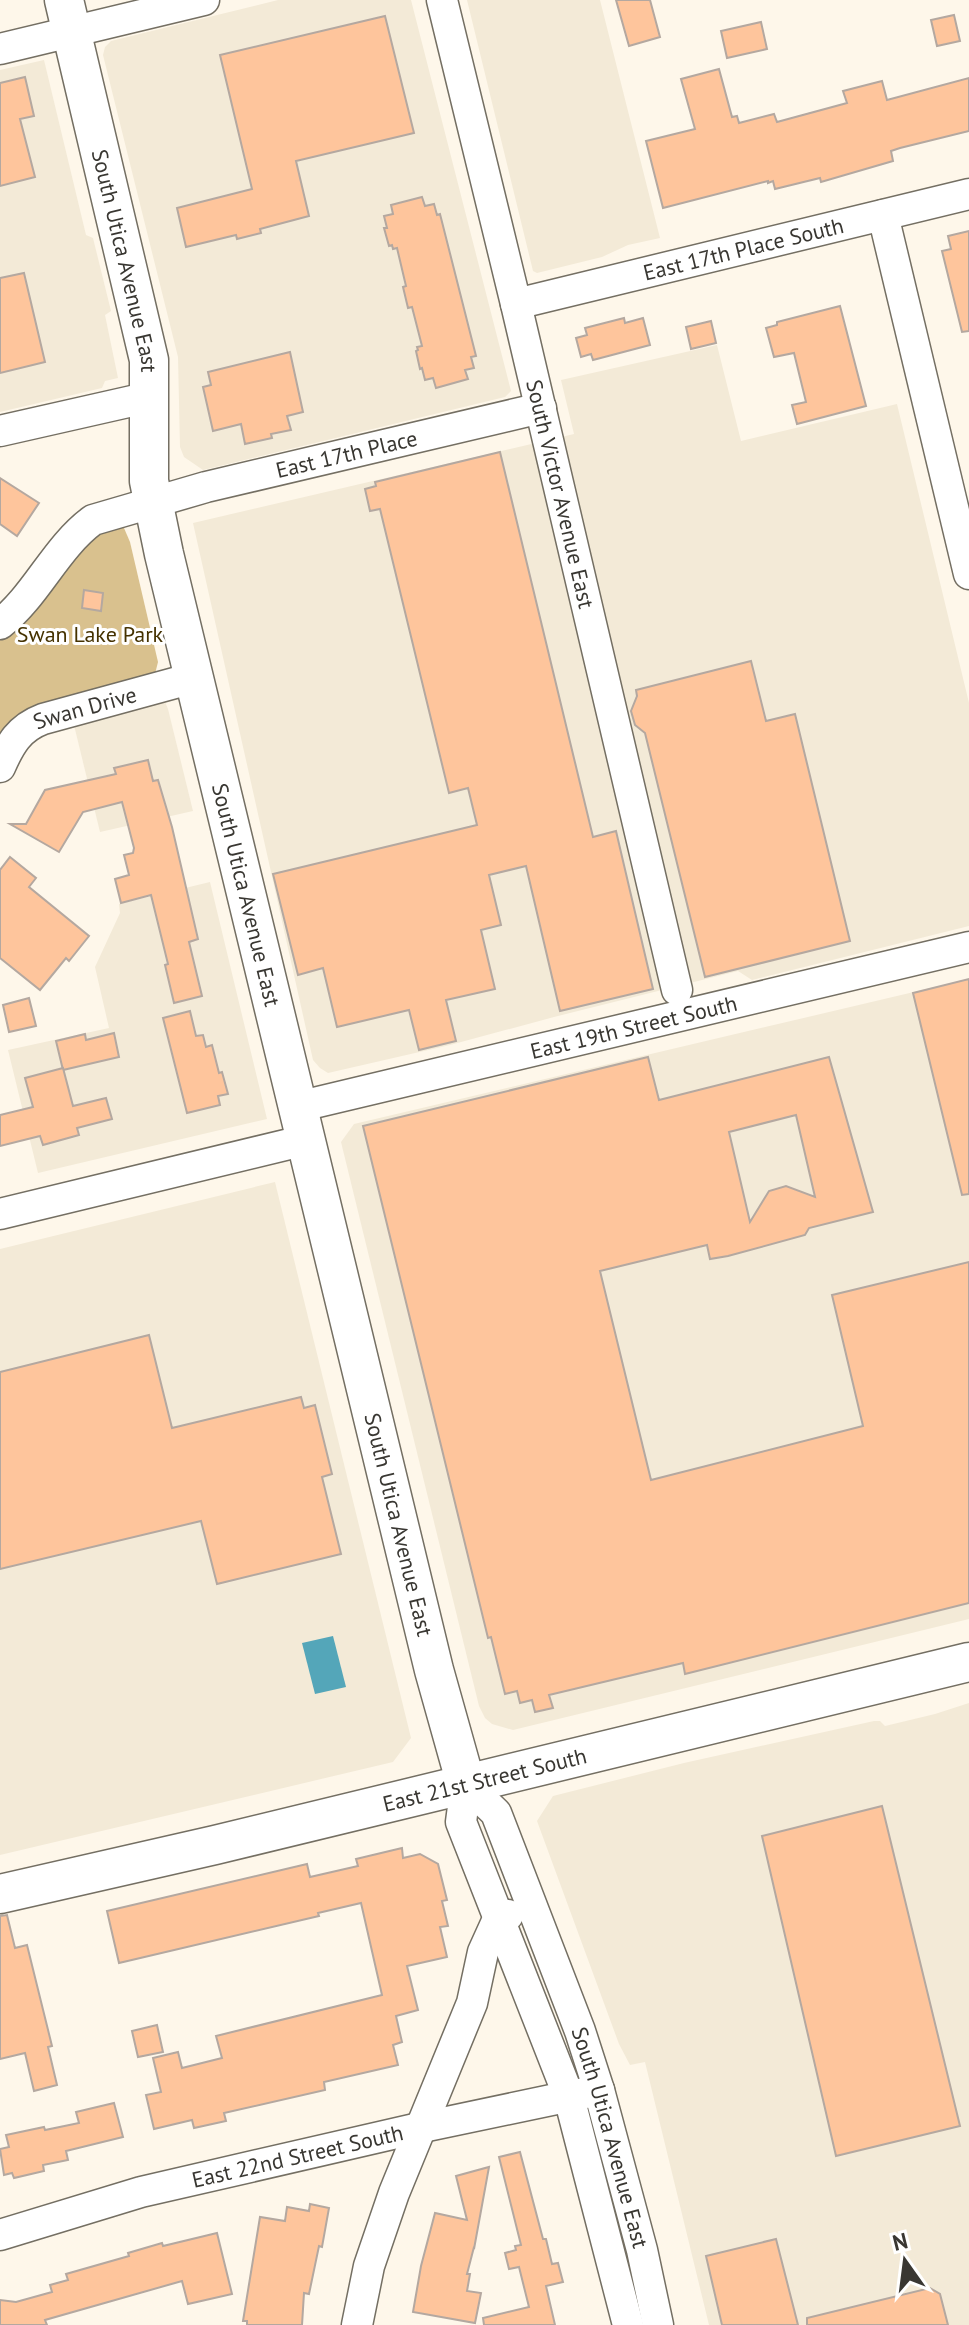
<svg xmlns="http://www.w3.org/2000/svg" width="969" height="2325" viewBox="0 0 969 2325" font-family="'PT Sans',sans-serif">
  <rect width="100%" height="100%" fill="#fef7ea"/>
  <!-- built -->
  <g fill="#f3ead7">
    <polygon points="278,0 411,0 511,391 505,397 203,470 184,457 180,447 178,357 103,55 105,47 111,41"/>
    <polygon points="467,0 600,0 660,238 628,245 602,257 537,273 533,271"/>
    <polygon points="44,60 86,235 93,238 111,311 105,315 118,378 105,381 102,388 0,412 0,70"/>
    <polygon points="717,345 741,441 897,404 969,703 969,926 752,980 738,971 554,1017 450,1045 328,1073 320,1068 313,1060 193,523 574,434 561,380"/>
    <polygon points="163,697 168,709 193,811 100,832 73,721"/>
    <polygon points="210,882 267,1119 38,1173 8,1050 109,1028 95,967 120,913 119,904"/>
    <polygon points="969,979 969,1619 513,1730 492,1724 485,1718 479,1706 341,1142 354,1124"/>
    <polygon points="275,1182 411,1738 393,1762 0,1855 0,1249"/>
    <polygon points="969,1703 969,2325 709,2325 645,2062 630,2065 619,2044 537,1821 553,1796 684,1763 874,1721 880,1721 885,1726 935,1714"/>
  </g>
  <!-- green -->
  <polygon fill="#d9c18e" points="111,527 124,528 130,542 158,662 154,678 0,742 0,636 82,541"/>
  <!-- water -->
  <polygon fill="#54a6b9" points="333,1636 346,1687 315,1694 302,1643"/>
  <!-- building -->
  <g fill="#fec59c" stroke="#b4a8a0" stroke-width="2" fill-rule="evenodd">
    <polygon points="616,0 650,0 660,37 629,46"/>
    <polygon points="954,15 960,41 937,46 931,20"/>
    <polygon points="385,16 414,133 296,161 309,216 260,229 261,233 237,239 236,235 186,247 177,208 252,189 220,55"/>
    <polygon points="761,22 767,49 727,58 721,31"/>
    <polygon points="719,69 732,117 737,116 739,123 774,114 777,122 847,103 843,91 882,81 887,100 969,78 969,131 900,148 891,151 893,161 821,182 820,178 775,189 773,181 768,183 768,181 663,208 646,141 695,129 681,79"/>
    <polygon points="25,77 34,116 20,119 35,177 0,186 0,83"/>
    <polygon points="422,197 425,206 434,204 437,215 440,214 476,356 471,357 474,368 465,370 468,379 436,388 433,378 425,380 422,368 420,369 416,351 418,350 417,347 422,346 412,307 408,308 403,287 406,286 397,248 393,249 392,245 389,246 384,228 387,228 384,216 393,214 391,205"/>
    <polygon points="969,231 969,331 962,332 942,251 951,249 948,236"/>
    <polygon points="24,273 45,362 0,373 0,278"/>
    <polygon points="840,306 866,406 797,424 792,405 806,402 794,353 774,357 766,328 777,325 777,322"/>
    <polygon points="624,318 625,323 643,318 650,345 593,360 591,354 581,357 576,338 587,335 585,328"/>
    <polygon points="711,321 716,343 691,349 686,327"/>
    <polygon points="290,352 303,412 287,416 291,430 271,434 272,438 245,444 241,424 213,431 203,387 211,385 208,372"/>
    <polygon points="500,452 593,837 616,831 653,989 560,1011 526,866 489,875 501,925 481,930 495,989 446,1000 456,1041 419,1050 409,1010 337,1027 323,968 298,975 273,874 477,825 468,788 449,793 380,509 370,511 365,489 376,486 375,482"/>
    <polygon points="0,478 39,503 17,536 0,524"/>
    <polygon points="84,590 103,593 101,611 82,608"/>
    <polygon points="751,661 766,721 795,714 850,941 705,977 645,733 635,725 631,711 637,696 636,690"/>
    <polygon points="148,760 153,781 158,780 172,827 198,939 189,942 202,996 174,1003 165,965 168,964 151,895 121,903 115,879 129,875 124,855 133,853 134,848 122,802 83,812 59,852 10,824 26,824 45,790 116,774 114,768"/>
    <polygon points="10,857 36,878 29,887 89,936 69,961 66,958 40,990 0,958 0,870"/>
    <polygon points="969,979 969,1194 962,1195 913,993"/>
    <polygon points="29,998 36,1026 9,1032 3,1005"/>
    <polygon points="190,1011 196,1036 203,1035 206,1047 212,1045 219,1073 222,1072 228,1094 218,1096 220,1105 187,1113 163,1018"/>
    <polygon points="114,1033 119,1057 63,1070 56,1041 85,1034 86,1040"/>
    <path d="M 648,1057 L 659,1100 L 829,1057 L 873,1212 L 809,1228 L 805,1235 L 728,1256 L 710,1259 L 707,1245 L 600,1271 L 651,1480 L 863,1426 L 832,1295 L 969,1262 L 969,1603 L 685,1674 L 683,1663 L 549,1695 L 553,1708 L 535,1712 L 532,1700 L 520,1703 L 517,1691 L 505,1694 L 491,1637 L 488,1638 L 363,1126 ZM 796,1115 L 815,1197 L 786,1186 L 769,1191 L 750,1222 L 729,1132 Z"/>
    <polygon points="63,1068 73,1106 106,1098 112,1119 77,1128 79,1135 43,1145 40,1136 0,1146 0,1115 33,1107 25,1078"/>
    <polygon points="149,1335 172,1428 301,1397 304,1408 315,1405 332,1474 322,1477 341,1554 217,1584 201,1521 0,1569 0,1372"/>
    <polygon points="882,1806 960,2126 836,2156 762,1836"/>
    <polygon points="402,1848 403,1858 420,1854 438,1864 447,1900 442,1901 448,1926 440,1927 447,1957 407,1966 418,2010 396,2016 402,2042 393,2045 398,2065 324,2082 325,2090 224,2113 226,2121 194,2128 192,2120 154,2129 146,2095 161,2092 153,2058 178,2052 182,2068 222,2058 216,2036 382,1995 361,1903 318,1913 319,1916 119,1963 107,1911 307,1864 310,1877 358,1866 356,1859"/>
    <polygon points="7,1915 15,1948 27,1945 52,2046 48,2047 57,2085 34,2091 25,2053 0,2059 0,1916"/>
    <polygon points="157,2025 163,2052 138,2057 132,2031"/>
    <polygon points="114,2103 123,2137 66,2151 68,2160 43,2165 44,2171 14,2178 12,2173 4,2175 0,2149 9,2147 6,2135 44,2127 45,2130 79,2123 76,2112"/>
    <polygon points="520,2152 543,2239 546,2239 552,2264 558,2263 563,2282 546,2286 555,2325 484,2325 483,2318 529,2307 519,2267 509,2269 505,2253 516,2250 515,2246 521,2245 499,2157"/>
    <polygon points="489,2167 474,2249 474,2247 467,2274 470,2274 467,2291 481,2293 475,2323 413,2312 421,2266 435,2213 467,2220 456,2176"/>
    <polygon points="310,2204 329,2208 322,2247 319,2246 309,2294 304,2293 302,2325 247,2325 247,2321 243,2321 260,2217 285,2221 287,2207 309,2211"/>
    <polygon points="217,2233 232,2294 188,2304 182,2281 45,2320 47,2325 0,2325 0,2300 16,2302 52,2292 50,2285 68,2280 66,2274 129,2256 128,2253 162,2243 163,2246"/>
    <polygon points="776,2239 798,2325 722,2325 706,2256"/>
    <polygon points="930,2288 940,2294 948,2325 807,2325 807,2318"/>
  </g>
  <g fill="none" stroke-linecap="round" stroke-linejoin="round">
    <!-- minor casing -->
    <g stroke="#746f63" stroke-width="33">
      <g id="minor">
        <path id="s1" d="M 442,0 L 516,304 L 677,990"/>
        <polyline points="0,49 204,0"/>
        <polyline points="883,215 969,574"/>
        <path id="s2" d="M 516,304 L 969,194"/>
        <polyline points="0,431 150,397"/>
        <path id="s3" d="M 0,624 C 37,595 55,548 93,520 L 206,487 L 541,408"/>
        <path id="s4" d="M 0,767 C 10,744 19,728 43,719 L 193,678"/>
        <path id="s5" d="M 297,1107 L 969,947"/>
        <polyline points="0,1214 306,1140"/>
        <path id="s6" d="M 466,1784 L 496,1813 L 580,2031 L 599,2090 L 642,2250 L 658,2325"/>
        <polyline points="466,1784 461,1822 569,2097 628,2325"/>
        <path id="s7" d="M 0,2235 L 141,2192 L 423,2127 L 599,2090"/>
        <polyline points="357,2325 369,2266 394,2193 472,2003 483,1952 498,1919 508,1915"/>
      </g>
    </g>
    <!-- major casing -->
    <g stroke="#746f63" stroke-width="41">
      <g id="major">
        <path id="s8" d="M 64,0 L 149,360 L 149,481 L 164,554 L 434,1670 L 466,1784"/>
        <path id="s9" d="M 0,1894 L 215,1845 L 969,1662"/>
      </g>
    </g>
    <!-- minor -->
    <use href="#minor" stroke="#fff" stroke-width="30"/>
    <!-- major -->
    <use href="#major" stroke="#fff" stroke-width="38"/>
  </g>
  <g text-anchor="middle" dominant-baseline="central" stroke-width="6" stroke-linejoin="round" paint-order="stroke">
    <!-- street labels -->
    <g font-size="22" fill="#393732" stroke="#fff">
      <text stroke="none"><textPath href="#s2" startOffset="234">East 17th Place South</textPath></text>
      <text stroke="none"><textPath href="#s8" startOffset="268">South Utica Avenue East</textPath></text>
      <text stroke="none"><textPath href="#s3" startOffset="402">East 17th Place</textPath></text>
      <text stroke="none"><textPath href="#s1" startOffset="508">South Victor Avenue East</textPath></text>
      <text stroke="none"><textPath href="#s4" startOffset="110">Swan Drive</textPath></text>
      <text stroke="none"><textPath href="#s8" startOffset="916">South Utica Avenue East</textPath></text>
      <text stroke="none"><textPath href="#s5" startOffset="346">East 19th Street South</textPath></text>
      <text stroke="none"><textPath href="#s8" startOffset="1564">South Utica Avenue East</textPath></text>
      <text stroke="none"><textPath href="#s9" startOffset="498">East 21st Street South</textPath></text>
      <text stroke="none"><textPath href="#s6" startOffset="386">South Utica Avenue East</textPath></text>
      <text stroke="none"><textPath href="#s7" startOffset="308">East 22nd Street South</textPath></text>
    </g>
    <!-- park labels -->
    <g font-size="22" fill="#453200" stroke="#fff">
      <text x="90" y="634">Swan Lake Park</text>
    </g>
  </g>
  <!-- north arrow -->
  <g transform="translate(905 2261) rotate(346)" stroke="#ffffff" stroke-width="6" paint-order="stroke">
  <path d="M0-6L14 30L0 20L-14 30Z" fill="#393732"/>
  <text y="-12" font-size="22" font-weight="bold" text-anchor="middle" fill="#393732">N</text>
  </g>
</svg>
